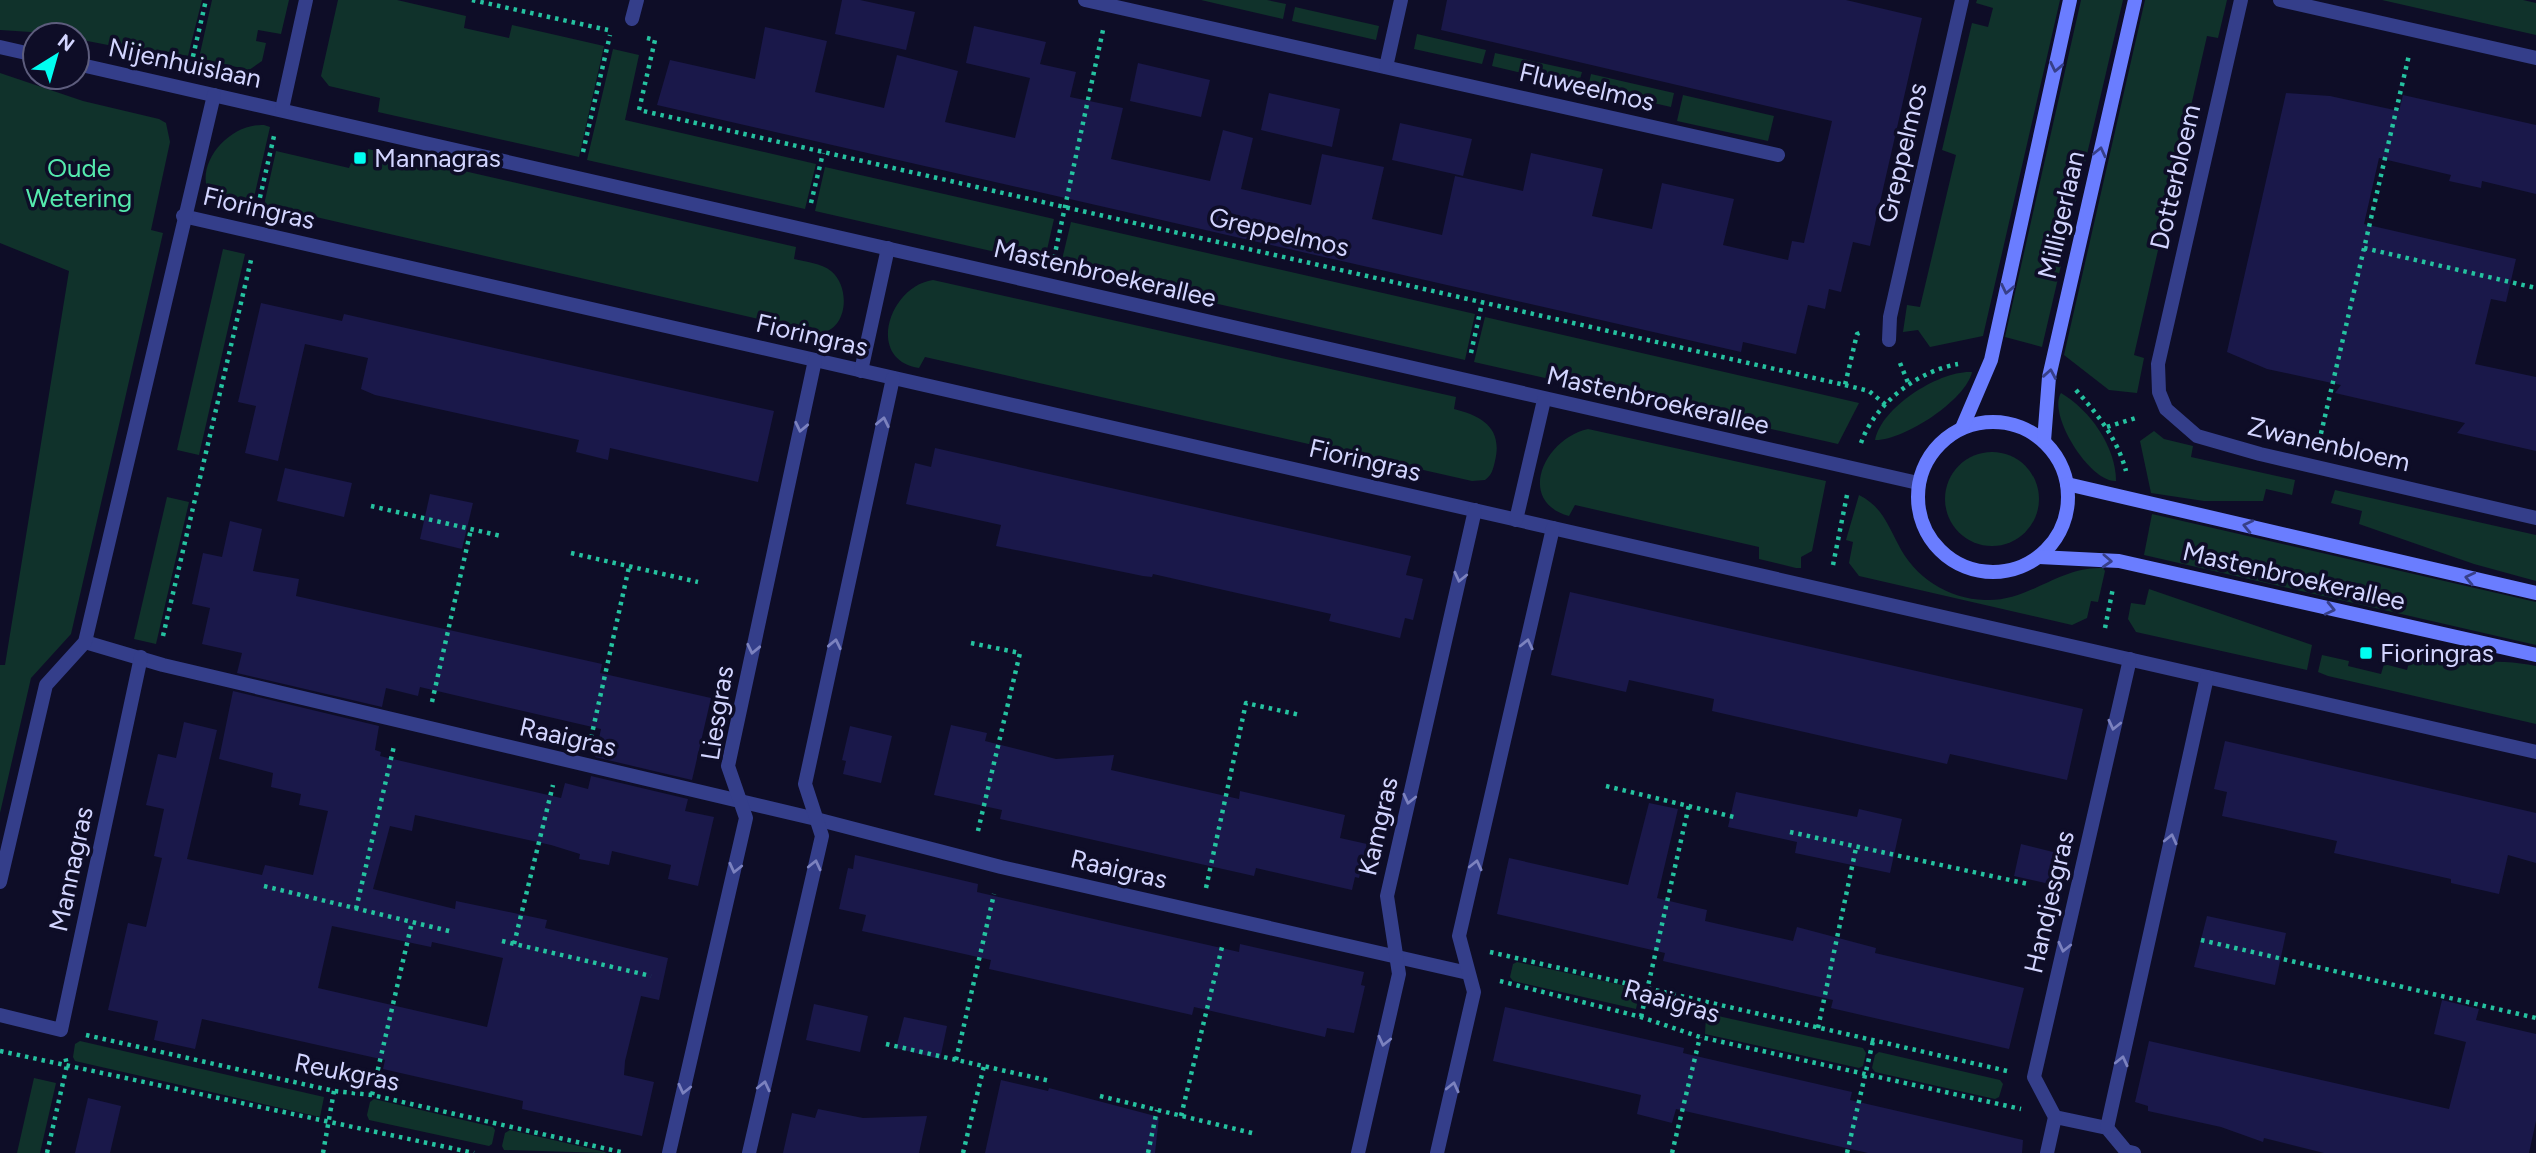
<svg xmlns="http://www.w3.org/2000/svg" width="2536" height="1153" viewBox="0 0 2536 1153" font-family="Figtree,sans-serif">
  <rect width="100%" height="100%" fill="#0e0d27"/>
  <!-- green -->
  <g fill="#10322b">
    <polygon points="0,0 202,0 188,56 164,51 162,59 139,51 77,39 77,35 0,30"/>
    <polygon points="212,0 289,0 281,34 258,30 256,41 266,43 262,61 249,70 199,58"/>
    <polygon points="338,0 397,0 466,16 464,28 509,38 512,25 604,46 579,157 378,112 380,98 329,86 321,76"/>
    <polygon points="1201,0 1267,0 1286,4 1283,19"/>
    <polygon points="1977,0 2060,0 1983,336 1930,347 1918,330 1903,332 1907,305 1920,307 1956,155 1942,150 1972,23 1988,27 1993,8 1976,3"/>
    <polygon points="2081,0 2123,0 2042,347 2005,337"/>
    <polygon points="2145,0 2227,0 2218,38 2207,36 2134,355 2144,358 2137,393 2109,390 2064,355"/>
    <polygon points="2382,0 2523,0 2536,3 2536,35"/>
    <polygon points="1295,7 1379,26 1376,40 1292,21"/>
    <polygon points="1417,34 1486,50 1482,64 1414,49"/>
    <polygon points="613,49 639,55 625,120 816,164 805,209 587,160"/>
    <polygon points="1495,53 1582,72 1578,86 1492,66"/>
    <polygon points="0,73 83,101 159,119 166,123 170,142 151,230 163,233 71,634 31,678 0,813 0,665 5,665 69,271 0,243"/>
    <polygon points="1591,74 1674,93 1671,107 1588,88"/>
    <polygon points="1683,95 1774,116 1768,141 1677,121"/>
    <path d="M 264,125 L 270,127 L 250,215 C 240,213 226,212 218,205 C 185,176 224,123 264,125 Z"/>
    <path d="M 368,149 L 796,247 L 794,259 C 806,262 821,263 831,271 C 851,287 848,331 819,333 L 264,205 L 276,151 L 349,168 L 351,163 L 365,165 Z"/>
    <polygon points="825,167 1054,219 1044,263 815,211"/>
    <polygon points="1071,222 1475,314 1465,360 1060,268"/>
    <polygon points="223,249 245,254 199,455 177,450"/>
    <path d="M 933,280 L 1456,397 L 1454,409 C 1482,416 1503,428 1495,461 C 1493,469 1492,475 1485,480 L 1472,481 L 925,357 L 919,368 C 865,360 889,286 933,280 Z"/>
    <polygon points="1485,317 1859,403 1838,444 1474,362"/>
    <path d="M 1972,372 C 1966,400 1903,441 1875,440 C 1881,407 1940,370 1972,372 Z"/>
    <path d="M 2061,393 C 2090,410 2116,447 2116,481 C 2090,483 2047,414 2061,393 Z"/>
    <path d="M 1588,429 L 1826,481 L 1812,551 L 1801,557 L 1801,568 L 1796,568 L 1759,559 L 1759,547 L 1575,505 L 1569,516 C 1515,501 1545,438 1588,429 Z"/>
    <polygon points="2154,431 2164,439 2193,446 2191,457 2295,480 2292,495 2266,489 2263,501 2204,501 2151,493 2140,441"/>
    <circle cx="1992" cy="499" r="47"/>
    <polygon points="2335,490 2536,535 2536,581 2474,564 2359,524 2362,511 2331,503"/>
    <path d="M 1859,495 C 1881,506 1887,523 1898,544 C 1914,577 1948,599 1985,600 C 2029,602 2059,566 2103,568 L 2105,571 L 2098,602 L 2091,601 L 2087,618 L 2072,625 L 1859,576 L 1849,563 L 1853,542 L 1846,540 Z"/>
    <polygon points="167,497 189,502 156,644 134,639"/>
    <polygon points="2152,514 2536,602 2536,645 2144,555"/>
    <polygon points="2149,589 2312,645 2307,670 2136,632 2128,619 2131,603 2145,605"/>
    <path d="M 2322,655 L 2349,661 L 2348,666 L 2381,674 L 2384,664 L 2407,670 L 2411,655 C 2452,666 2495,657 2536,666 L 2536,724 L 2328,676 L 2318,672 Z"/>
    <polygon points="1517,962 1640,989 1636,1009 1513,981 1510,977 1513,964"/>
    <polygon points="1709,1014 1863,1048 1866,1053 1863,1066 1859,1068 1705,1034 1706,1016"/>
    <polygon points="80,1041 324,1097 320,1117 75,1061 73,1057 75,1044"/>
    <polygon points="1879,1052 2000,1080 2003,1084 1999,1097 1995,1099 1875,1072 1872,1068 1875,1055"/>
    <polygon points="34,1078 56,1083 40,1153 17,1153"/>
    <polygon points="374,1099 493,1127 495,1130 492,1144 489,1146 369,1120 367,1115 370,1102"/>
    <polygon points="510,1130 605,1152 606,1153 504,1150 502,1146 505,1133"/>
  </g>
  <!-- building -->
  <g fill="#1a184a" fill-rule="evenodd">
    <polygon points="842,0 860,0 915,12 906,50 835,34"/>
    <polygon points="1447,0 1846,0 1922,18 1870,246 1853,242 1841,292 1829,289 1825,309 1808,305 1796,354 1743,342 1741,352 657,105 670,60 755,79 765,27 827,41 815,92 884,108 897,55 958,71 945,122 1015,138 1030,78 966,63 974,26 1046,42 1040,64 1076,72 1070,97 1123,108 1111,159 1210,181 1223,130 1253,138 1241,189 1311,205 1322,154 1384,167 1372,219 1442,235 1455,176 1523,191 1531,153 1603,169 1592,216 1652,229 1662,183 1734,199 1723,245 1788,260 1792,241 1804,243 1832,121 1441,30"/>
    <polygon points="1138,63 1210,80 1201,117 1130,101"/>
    <polygon points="1269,93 1340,109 1332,147 1261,130"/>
    <polygon points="2286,93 2330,96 2399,111 2403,95 2536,125 2536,194 2482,181 2481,188 2449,181 2451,175 2379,158 2364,224 2516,259 2506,302 2491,299 2475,364 2536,377 2536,451 2457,433 2465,423 2335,393 2341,385 2267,369 2227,352"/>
    <polygon points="1400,123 1472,139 1463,176 1392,160"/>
    <polygon points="261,303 342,321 344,314 774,411 758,482 610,448 608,460 576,452 579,440 375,395 361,389 368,358 305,344 278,461 245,453 256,406 238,402"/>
    <polygon points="935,448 1411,556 1406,575 1423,579 1413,620 1405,618 1400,638 1329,621 1331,614 1246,595 1153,574 1152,577 1143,576 996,546 1001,525 906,504 915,463 931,467"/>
    <polygon points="285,468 352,483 344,517 277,501"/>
    <polygon points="430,494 473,503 462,549 420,539"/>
    <polygon points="230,521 262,529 253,571 299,579 296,596 602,664 600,673 711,698 692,780 595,757 601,729 420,687 418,696 386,688 382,707 237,673 242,653 202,644 210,608 192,604 203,553 222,557"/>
    <polygon points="1570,592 2083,709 2067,780 1950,754 1947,764 1857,744 1712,711 1714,699 1629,680 1626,692 1551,675"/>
    <path d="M 233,691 L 379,726 L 375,750 L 381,752 L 380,756 L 561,798 L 565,783 L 588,789 L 591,776 L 688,799 L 685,811 L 714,817 L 698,886 L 668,879 L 671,865 L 612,851 L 609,865 L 579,859 L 580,854 L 551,845 L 415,815 L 412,831 L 390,826 L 373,889 L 455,909 L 456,901 L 547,920 L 545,928 L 668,958 L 659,1000 L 641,996 L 625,1061 L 624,1075 L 654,1082 L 642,1136 L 522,1109 L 523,1101 L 383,1069 L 385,1060 L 202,1019 L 195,1049 L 154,1040 L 158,1021 L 108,1010 L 128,923 L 146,927 L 162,858 L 154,856 L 164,809 L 146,805 L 158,754 L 176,758 L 184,722 L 217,730 L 187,859 L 262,875 L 265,865 L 313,875 L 328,811 L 299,805 L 301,794 L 271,787 L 273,773 L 219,759 ZM 332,926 L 431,947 L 432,942 L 503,958 L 487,1027 L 318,988 Z"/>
    <polygon points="951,725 987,733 985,741 1056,759 1114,755 1111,770 1239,799 1240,791 1345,815 1340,838 1367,844 1359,878 1355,877 1352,890 1256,868 1254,876 1000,819 1002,810 934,795"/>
    <polygon points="850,726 892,736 881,783 843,774 846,761 842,760"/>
    <polygon points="2225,741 2536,813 2536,863 2508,855 2499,894 2451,883 2451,879 2334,853 2337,841 2222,816 2227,792 2214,789"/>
    <polygon points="1736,792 1857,817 1859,809 1902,819 1890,873 1795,853 1797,842 1728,827"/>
    <polygon points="1649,803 1678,809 1657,898 1707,910 1705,921 1793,941 1797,927 1876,948 1875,953 2024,988 2009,1049 1831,1008 1833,1000 1663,961 1665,953 1497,914 1509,858 1628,885"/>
    <polygon points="2021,844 2061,854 2054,885 2014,876"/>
    <polygon points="855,855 978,884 977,892 1120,925 1239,952 1240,944 1364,972 1361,985 1365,986 1354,1033 1327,1028 1325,1037 1194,1007 1192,1015 989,969 991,960 862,931 866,915 839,909 848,868 853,869"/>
    <polygon points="2207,916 2286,933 2275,985 2194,967"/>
    <polygon points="2442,1000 2479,1009 2476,1020 2536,1034 2536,1121 2529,1153 2324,1153 2264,1138 2263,1142 2221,1127 2148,1111 2148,1106 2135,1102 2149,1041 2449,1109 2466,1042 2434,1034"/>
    <polygon points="814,1004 868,1016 860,1052 806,1040"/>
    <polygon points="1505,1007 1684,1048 1683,1053 1852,1092 1850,1100 2023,1140 2022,1153 1868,1153 1676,1109 1672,1123 1637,1114 1641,1095 1493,1061"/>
    <polygon points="904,1017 947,1026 940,1059 896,1048"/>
    <polygon points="1001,1080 1048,1091 1049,1088 1159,1117 1155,1153 985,1153"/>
    <polygon points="88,1098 121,1106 110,1153 75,1153"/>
    <polygon points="818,1109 863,1118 927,1116 919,1153 783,1153 792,1113 815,1118"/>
  </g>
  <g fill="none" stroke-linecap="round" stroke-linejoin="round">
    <!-- path -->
    <g stroke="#25c2a0" stroke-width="4.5" stroke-dasharray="3.5 5" stroke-linecap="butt">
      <polyline points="472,0 608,30"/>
      <polyline points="647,38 655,40 639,110 1845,385 1857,334 1862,332"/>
      <polyline points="191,65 206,0"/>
      <polyline points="583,152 610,35"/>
      <polyline points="811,203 823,153"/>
      <polyline points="258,206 274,136"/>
      <polyline points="2364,248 2536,288"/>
      <polyline points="1054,258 1103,30"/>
      <polyline points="1471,353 1482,303"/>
      <polyline points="1900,363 1909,385"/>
      <polyline points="1845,385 1869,391 1886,405"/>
      <path d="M 2076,390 C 2098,415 2117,438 2126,471"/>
      <polyline points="2107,427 2139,417"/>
      <polyline points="2319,442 2409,55"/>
      <path d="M 1861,443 C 1875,403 1918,371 1958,364"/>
      <polyline points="371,506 501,536"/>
      <polyline points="571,553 698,582"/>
      <polyline points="1833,565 1847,495"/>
      <polyline points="2105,628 2113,588"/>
      <polyline points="163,636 251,260"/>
      <polyline points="971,643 1020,653 977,835"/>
      <polyline points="432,702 471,529"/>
      <polyline points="591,738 629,567"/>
      <polyline points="1606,786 1734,817"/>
      <polyline points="1790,832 2028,884"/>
      <polyline points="264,886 453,932"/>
      <polyline points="1206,888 1246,703 1300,715"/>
      <polyline points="356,909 394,746"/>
      <polyline points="2201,940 2536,1018"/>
      <polyline points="502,941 651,976"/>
      <polyline points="514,944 553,785"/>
      <polyline points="1490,952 2007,1071"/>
      <polyline points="1500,981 1641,1017 1700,1037 2021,1109"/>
      <polyline points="1641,1017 1689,805"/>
      <polyline points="1818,1028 1856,848"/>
      <polyline points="86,1035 334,1091 372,1095 625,1153"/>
      <polyline points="886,1044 1050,1081"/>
      <polyline points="0,1051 474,1153"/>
      <polyline points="956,1060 994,894"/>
      <polyline points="372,1095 412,922"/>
      <polyline points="1100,1096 1256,1134"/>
      <polyline points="1181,1116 1223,943"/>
      <polyline points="47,1153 67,1065 65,1056"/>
      <polyline points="323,1153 334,1091"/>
      <polyline points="963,1153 984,1066"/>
      <polyline points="1148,1153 1157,1110"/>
      <polyline points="1672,1153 1700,1037"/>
      <polyline points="1847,1153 1873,1041"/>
    </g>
    <!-- street -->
    <g stroke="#343e8a" stroke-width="14">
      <polyline points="1085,0 1778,155"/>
      <polyline points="2241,0 2158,364 2159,392 2166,409 2197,436 2260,454 2536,518"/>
      <polyline points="2280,0 2536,58"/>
      <polyline points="632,19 637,0"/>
      <polyline points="0,47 35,55"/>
      <polyline points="77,64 1918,483"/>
      <polyline points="1386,67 1401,0"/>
      <polyline points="282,109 306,0"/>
      <polyline points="183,216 2536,752"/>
      <polyline points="1889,340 1890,317 1962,0"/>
      <polyline points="861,371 888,248"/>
      <polyline points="1516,520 1544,400"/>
      <polyline points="85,642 163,665 816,819 1001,867 1468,973"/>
      <polyline points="0,882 46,685 85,642 214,95"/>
      <polyline points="0,1015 61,1030 141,657"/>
      <polyline points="2055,1117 2107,1128 2126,1151 2134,1153"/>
      <polyline points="2107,1128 2207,677"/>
      <polyline points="669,1153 746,818 728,766 815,360"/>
      <polyline points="749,1153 822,836 805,784 893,378"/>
      <polyline points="1358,1153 1399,974 1387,896 1475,510"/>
      <polyline points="1437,1153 1474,992 1459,936 1553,528"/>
      <polyline points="2047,1153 2055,1117 2034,1077 2130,659"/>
    </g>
    <!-- secondary -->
    <g stroke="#6a7dff" stroke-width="14">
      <circle cx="1993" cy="497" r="75"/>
      <polyline points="1962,428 1991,360 2070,0"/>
      <polyline points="2044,441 2049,377 2135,0"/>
      <polyline points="2067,484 2536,593"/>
      <polyline points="2039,557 2119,561 2536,655"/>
    </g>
  </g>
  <!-- one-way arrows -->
  <defs><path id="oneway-chevron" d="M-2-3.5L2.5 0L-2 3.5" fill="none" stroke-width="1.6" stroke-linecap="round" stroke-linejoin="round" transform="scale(1.75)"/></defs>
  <g stroke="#373f88">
    <use href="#oneway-chevron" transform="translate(2056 67) rotate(102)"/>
    <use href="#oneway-chevron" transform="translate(2100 152) rotate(-77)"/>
    <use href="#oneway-chevron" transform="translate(2007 289) rotate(102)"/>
    <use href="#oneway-chevron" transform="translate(2050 374) rotate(-80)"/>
    <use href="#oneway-chevron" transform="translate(2248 526) rotate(-167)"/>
    <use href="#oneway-chevron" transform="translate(2107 561) rotate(3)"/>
    <use href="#oneway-chevron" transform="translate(2470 578) rotate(-167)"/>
    <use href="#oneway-chevron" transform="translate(2330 609) rotate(13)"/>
  </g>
  <g stroke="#7c82bf">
    <use href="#oneway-chevron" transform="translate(883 422) rotate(-78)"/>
    <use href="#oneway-chevron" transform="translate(801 427) rotate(102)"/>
    <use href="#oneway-chevron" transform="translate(1460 577) rotate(103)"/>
    <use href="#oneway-chevron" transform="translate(835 644) rotate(-78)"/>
    <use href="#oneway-chevron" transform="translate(1527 644) rotate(-77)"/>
    <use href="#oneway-chevron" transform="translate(753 649) rotate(102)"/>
    <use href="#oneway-chevron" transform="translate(2114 725) rotate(103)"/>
    <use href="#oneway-chevron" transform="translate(1409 799) rotate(103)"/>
    <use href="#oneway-chevron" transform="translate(2171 839) rotate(-77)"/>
    <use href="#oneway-chevron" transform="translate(815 865) rotate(-77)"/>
    <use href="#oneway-chevron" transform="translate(1476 865) rotate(-77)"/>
    <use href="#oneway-chevron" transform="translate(735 868) rotate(103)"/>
    <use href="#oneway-chevron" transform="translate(2064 947) rotate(103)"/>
    <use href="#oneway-chevron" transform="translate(1384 1041) rotate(103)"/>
    <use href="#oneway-chevron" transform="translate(2122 1061) rotate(-77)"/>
    <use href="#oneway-chevron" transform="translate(764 1086) rotate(-77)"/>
    <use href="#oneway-chevron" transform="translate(1453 1087) rotate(-77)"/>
    <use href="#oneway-chevron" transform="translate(684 1089) rotate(103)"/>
  </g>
  <!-- markers -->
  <g fill="#00fef1" stroke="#0e0d27" stroke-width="2.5">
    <rect x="353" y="151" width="14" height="14" rx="3.5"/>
    <rect x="2359" y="646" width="14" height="14" rx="3.5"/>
  </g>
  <g text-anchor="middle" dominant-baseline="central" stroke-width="7" stroke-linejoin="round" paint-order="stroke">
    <!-- street labels -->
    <g font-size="26" fill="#d3d5ff" stroke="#0e0d27">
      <text transform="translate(185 63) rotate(12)">Nijenhuislaan</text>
      <text transform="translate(1587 87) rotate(13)">Fluweelmos</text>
      <text transform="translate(1902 153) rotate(-77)">Greppelmos</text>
      <text transform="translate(2175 177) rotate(-77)">Dotterbloem</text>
      <text transform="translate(259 208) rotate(13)">Fioringras</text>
      <text transform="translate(2061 215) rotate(-77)">Milligerlaan</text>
      <text transform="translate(1279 232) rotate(13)">Greppelmos</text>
      <text transform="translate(1105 273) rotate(13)">Mastenbroekerallee</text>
      <text transform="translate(812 335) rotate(13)">Fioringras</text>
      <text transform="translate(1658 400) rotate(13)">Mastenbroekerallee</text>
      <text transform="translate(2329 444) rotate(13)">Zwanenbloem</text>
      <text transform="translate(1365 460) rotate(13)">Fioringras</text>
      <text transform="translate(2294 576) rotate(13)">Mastenbroekerallee</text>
      <text transform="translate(717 713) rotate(-81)">Liesgras</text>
      <text transform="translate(568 737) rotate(13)">Raaigras</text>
      <text transform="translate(1378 826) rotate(-77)">Kamgras</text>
      <text transform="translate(71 869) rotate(-78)">Mannagras</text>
      <text transform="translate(1119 869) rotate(13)">Raaigras</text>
      <text transform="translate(2049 902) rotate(-77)">Handjesgras</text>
      <text transform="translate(1672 1001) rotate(16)">Raaigras</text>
      <text transform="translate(347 1072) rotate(11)">Reukgras</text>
    </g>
    <!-- poi labels -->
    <g font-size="26" fill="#d3d5ff" stroke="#0e0d27" text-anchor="start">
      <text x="374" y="158">Mannagras</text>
      <text x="2380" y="653">Fioringras</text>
    </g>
    <!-- park labels -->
    <g font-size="26" fill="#55eaae" stroke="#0e0d27">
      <text x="79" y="168">Oude<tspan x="79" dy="30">Wetering</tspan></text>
    </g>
  </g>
  <!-- north arrow -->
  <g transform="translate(56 56) rotate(37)"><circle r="33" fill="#0e0d27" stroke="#5d5d7d" stroke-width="2"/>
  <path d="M0-5L12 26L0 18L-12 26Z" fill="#00fef1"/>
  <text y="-10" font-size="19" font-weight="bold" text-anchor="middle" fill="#d3d5ff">N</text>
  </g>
</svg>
